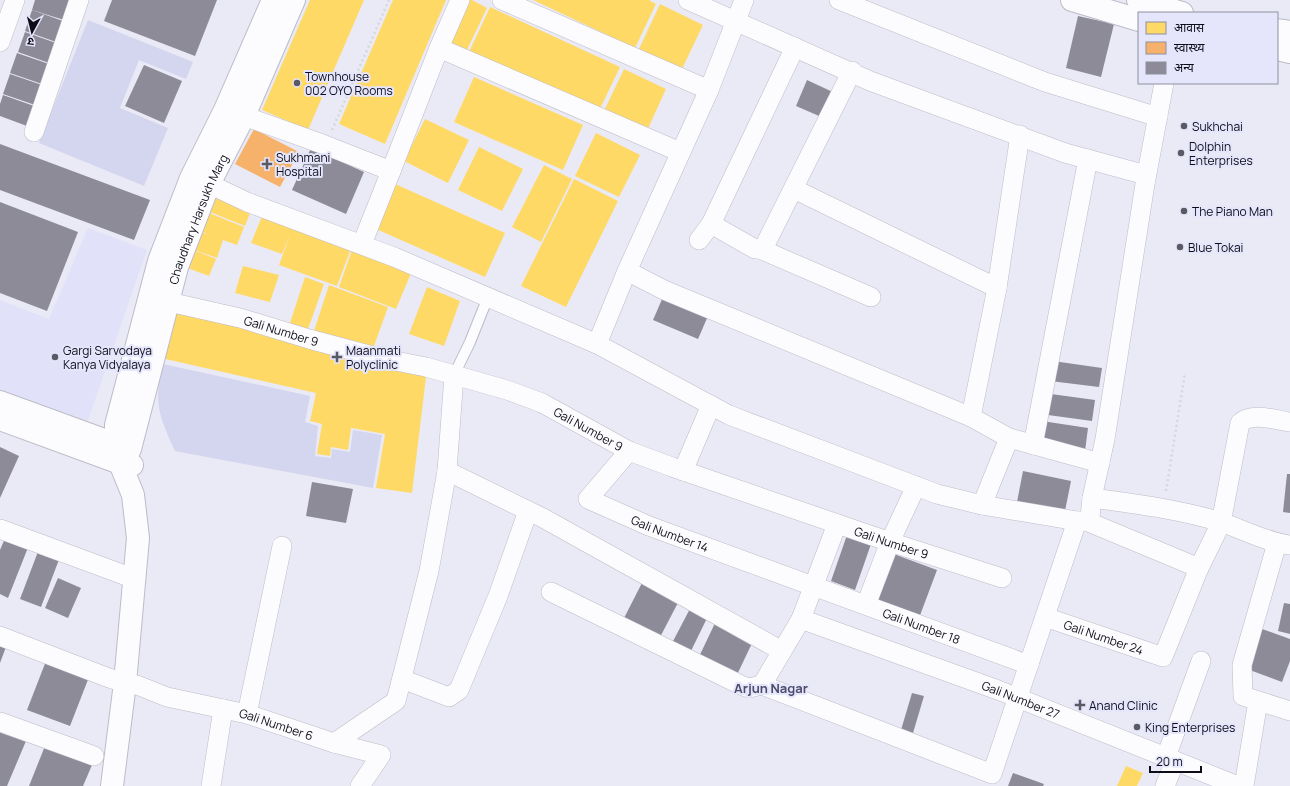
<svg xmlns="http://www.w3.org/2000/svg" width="1290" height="786" viewBox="0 0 1290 786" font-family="Manrope,'Noto Sans Devanagari',sans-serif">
  <rect width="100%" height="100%" fill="#eaeaf6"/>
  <!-- built -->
  <polygon fill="#e1e1fa" points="88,228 147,250 87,423 0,392 0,300 49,319"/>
  <!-- green -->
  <g fill="#d4d5ee">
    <polygon points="88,20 193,62 186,79 139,60 120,108 168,128 144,186 39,143"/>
    <path d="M 163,364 L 310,396 L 305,422 L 318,426 L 315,456 L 331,458 L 332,449 L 350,452 L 353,430 L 382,435 L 373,488 L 175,451 C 159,415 153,403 163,364 Z"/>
  </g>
  <!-- homes -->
  <g fill="#ffd966">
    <polygon points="310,0 364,0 308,130 262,110"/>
    <polygon points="393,0 446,0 385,144 339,124"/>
    <polygon points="465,0 472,0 487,8 466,52 445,41"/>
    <polygon points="533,0 649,0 656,4 635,48"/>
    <polygon points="660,4 703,25 682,69 639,49"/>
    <polygon points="490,7 620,67 599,111 469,52"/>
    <polygon points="624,69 666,89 646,133 603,113"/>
    <polygon points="474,77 583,125 563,170 454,122"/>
    <polygon points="425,119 469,140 448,183 404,161"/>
    <polygon points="596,133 640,155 619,197 575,176"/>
    <polygon points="479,147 523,169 502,211 458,190"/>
    <polygon points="544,165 572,179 541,242 512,227"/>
    <polygon points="574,179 618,201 566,307 521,286"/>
    <polygon points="395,184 505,233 485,277 376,229"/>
    <polygon points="212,192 252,208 245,226 205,210"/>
    <polygon points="204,211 244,227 237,245 223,240 217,258 189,248 196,230 210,235 197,229"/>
    <polygon points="263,214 352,246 337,286 279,265 290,235 282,254 251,243"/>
    <polygon points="353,247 412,271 396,309 339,287"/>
    <polygon points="189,248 216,259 209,276 182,266"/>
    <polygon points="243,266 279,275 270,302 235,293"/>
    <polygon points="305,277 324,284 307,332 289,326"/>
    <polygon points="329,285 388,307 374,346 313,334"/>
    <polygon points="427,287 460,301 444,346 409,334"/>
    <polygon points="174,310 417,372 426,377 412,493 376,488 385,434 351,428 348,450 331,447 330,456 317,454 322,424 310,421 316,393 161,358"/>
    <polygon points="1126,766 1143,773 1137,786 1117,786"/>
  </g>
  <!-- health -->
  <polygon fill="#f6b26b" points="254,129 299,152 280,187 235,164"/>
  <!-- building -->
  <g fill="#8c8b97">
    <polygon points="35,0 70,0 64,20 32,10"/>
    <polygon points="112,0 217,0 195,56 104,21"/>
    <polygon points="32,10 63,21 56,42 25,31"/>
    <polygon points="1078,16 1114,24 1101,77 1066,68"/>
    <polygon points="25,32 56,43 49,63 18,52"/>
    <polygon points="17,53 49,64 42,84 10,73"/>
    <polygon points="144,65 182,81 164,123 125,106"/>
    <polygon points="10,74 42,85 35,105 3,94"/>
    <polygon points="807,80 837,94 826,119 796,106"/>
    <polygon points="3,95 34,106 27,126 0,116 0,104"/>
    <polygon points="0,144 150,200 134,240 0,190"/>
    <polygon points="311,148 364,172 346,214 292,190"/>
    <polygon points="0,202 78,232 47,311 0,293"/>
    <polygon points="663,297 708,316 698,339 653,320"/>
    <polygon points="1053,361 1102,368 1099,387 1050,381"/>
    <polygon points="1051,394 1095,400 1092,421 1048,415"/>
    <polygon points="1042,421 1088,428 1085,451 1039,444"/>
    <polygon points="0,447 19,456 0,498"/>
    <polygon points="1023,471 1071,481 1065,511 1017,502"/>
    <polygon points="1287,474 1290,474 1290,513 1283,512"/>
    <polygon points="312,482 353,489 346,523 306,516"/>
    <polygon points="847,535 871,544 855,590 831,581"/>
    <polygon points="6,536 29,545 8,598 0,594 0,550"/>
    <polygon points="39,549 60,557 41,607 20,599"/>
    <polygon points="891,553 937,570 919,618 873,602"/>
    <polygon points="645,577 682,595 657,643 621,624"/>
    <polygon points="58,578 81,588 68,618 45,608"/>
    <polygon points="693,603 710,612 689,655 671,645"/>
    <polygon points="1284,603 1290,604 1290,634 1278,631"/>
    <polygon points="716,621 754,639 735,679 697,661"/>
    <polygon points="1262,629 1290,639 1290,661 1282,682 1247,669"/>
    <polygon points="0,644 6,647 0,663"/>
    <polygon points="46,661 89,677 70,726 27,710"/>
    <polygon points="912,693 924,696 913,733 901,730"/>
    <polygon points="0,731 26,741 7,786 0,786"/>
    <polygon points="45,746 92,765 83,786 29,786"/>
    <polygon points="1013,773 1044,784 1043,786 1008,786"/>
  </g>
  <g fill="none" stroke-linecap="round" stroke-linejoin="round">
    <!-- service casing -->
    <g stroke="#bcbcc8" stroke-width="12">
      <polyline id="service" points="454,375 470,342 488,297"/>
    </g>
    <!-- minor casing -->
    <g stroke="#bcbcc8" stroke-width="20">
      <g id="minor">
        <polyline points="502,0 709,90"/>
        <polyline points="688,0 870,81 1065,153 1146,175"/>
        <polyline points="839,0 1045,82 1158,117"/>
        <polyline points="0,42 15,0"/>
        <polyline points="439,48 680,152"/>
        <path d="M 1164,83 L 1145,184 L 1105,439 L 1092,498 C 1136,504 1178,509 1221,522 C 1244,530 1266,542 1290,545"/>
        <polyline points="244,116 325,145 391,171 439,48 460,0"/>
        <polyline points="34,132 79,0"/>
        <polyline points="209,184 247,202 394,257 597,344 729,415 937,494 982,505 1077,521 1086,521 1090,517 1092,498"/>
        <polyline points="794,189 997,288"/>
        <polyline points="711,224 755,249 760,249 765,245 852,71"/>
        <polyline points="699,240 711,224 795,47"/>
        <polyline points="362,244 391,171"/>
        <polyline points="760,249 871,297"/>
        <polyline points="627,271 664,290 971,417 1009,438 1100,463"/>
        <path id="s1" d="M 169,302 L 240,318 L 309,339 L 380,358 L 426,367 L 507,390 L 542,403 L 629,451 L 672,467 L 890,542 L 1002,578"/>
        <polyline points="597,344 627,271 709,90 744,0"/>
        <polyline points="971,417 997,288 1020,135"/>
        <polyline points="1033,445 1088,159"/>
        <path id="s2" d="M 629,451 L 588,499 L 649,526 L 1029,665"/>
        <polyline points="447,471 543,518 782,651"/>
        <polyline points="683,471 711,405"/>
        <polyline points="982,505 1009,438"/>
        <polyline points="1086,521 1199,568"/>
        <polyline points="0,529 135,579"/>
        <polyline points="1277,543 1242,665 1243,696 1290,711"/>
        <polyline points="551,592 743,686 749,688 762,685 801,619 837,524"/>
        <polyline points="866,605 890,542 916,486"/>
        <path id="s3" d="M 1045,617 L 1163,657 L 1199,568 L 1221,523 L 1240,423 C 1252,412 1275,420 1290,422"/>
        <path id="s4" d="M 801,619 L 998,690 L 1238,786"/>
        <polyline points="0,636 109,678 125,683"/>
        <polyline points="402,679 449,697 459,690 498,596 528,511"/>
        <path id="s5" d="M 137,685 L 167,697 L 247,714 L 334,743 L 381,755 L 360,786"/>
        <polyline points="762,685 992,774 1077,521"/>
        <polyline points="247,714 282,546"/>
        <polyline points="0,722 94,756"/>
        <polyline points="334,743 396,701 429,571 447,471 454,375"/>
        <polyline points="1166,757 1201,661"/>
        <polyline points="211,786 223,709"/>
        <polyline points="1165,786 1175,761"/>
        <polyline points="1244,786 1258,701"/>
      </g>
    </g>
    <!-- tertiary casing -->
    <g stroke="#bcbcc8" stroke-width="24">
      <g id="tertiary">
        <polyline points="1072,0 1139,20"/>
        <polyline points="1138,0 1182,13"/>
        <polyline points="1277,30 1290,32"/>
        <polyline points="1277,49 1290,52"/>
        <polyline points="0,402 129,449"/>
        <polyline points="0,419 120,463 132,465"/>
        <path id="s6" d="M 130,449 L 177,267 L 209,184 L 244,116 L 294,0"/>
        <polyline points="112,786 125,683 138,538 133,495 120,463 116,445 116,425 159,261 191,178 225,110 273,0"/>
      </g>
    </g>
    <!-- path -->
    <g stroke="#d6d6db" stroke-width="2.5" stroke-dasharray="2 3" stroke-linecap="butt">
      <polyline points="332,130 389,0"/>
      <polyline points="1166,491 1185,373"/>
    </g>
    <!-- service -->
    <use href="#service" stroke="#fcfcfe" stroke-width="10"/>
    <!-- minor -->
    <use href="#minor" stroke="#fcfcfe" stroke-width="19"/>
    <!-- tertiary -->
    <use href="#tertiary" stroke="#fcfcfe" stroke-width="22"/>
  </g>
  <!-- markers -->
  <g fill="#5a5a66" stroke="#e5e5fb" stroke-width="1.5">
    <circle cx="297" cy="83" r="4"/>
    <circle cx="1184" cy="126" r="4"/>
    <circle cx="1181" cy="153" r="4"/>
    <path d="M265 158h4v4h4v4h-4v4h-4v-4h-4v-4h4z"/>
    <circle cx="1184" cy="211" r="4"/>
    <circle cx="1180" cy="247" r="4"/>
    <circle cx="55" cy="357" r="4"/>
    <path d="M335 351h4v4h4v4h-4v4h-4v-4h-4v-4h4z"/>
    <path d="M1078 699h4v4h4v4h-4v4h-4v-4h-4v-4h4z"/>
    <circle cx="1137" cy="727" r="4"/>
  </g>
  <g text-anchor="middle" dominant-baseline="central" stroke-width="4" stroke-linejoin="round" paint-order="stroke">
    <!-- poi labels -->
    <g font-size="12" fill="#0d0d19" stroke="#e5e5fb" text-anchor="start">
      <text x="305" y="76">Townhouse<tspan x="305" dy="14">002 OYO Rooms</tspan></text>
      <text x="1192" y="126">Sukhchai</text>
      <text x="1189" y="146">Dolphin<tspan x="1189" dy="14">Enterprises</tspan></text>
      <text x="276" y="157">Sukhmani<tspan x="276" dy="14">Hospital</tspan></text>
      <text x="1192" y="211">The Piano Man</text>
      <text x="1188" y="247">Blue Tokai</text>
      <text x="63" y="350">Gargi Sarvodaya<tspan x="63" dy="14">Kanya Vidyalaya</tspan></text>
      <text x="346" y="350">Maanmati<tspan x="346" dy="14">Polyclinic</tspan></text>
      <text x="1089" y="705">Anand Clinic</text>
      <text x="1145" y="727">King Enterprises</text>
    </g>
    <!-- street labels -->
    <g font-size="12" fill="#0d0d19" stroke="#e5e5fb">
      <text stroke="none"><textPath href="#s6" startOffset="240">Chaudhary Harsukh Marg</textPath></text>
      <text stroke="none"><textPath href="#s1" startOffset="116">Gali Number 9</textPath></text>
      <text stroke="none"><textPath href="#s1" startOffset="440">Gali Number 9</textPath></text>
      <text stroke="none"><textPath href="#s2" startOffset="152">Gali Number 14</textPath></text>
      <text stroke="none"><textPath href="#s1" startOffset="764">Gali Number 9</textPath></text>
      <text stroke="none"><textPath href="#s2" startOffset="420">Gali Number 18</textPath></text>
      <text stroke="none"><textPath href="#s3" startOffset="62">Gali Number 24</textPath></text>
      <text stroke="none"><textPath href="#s4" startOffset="234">Gali Number 27</textPath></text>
      <text stroke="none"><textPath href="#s5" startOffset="145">Gali Number 6</textPath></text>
    </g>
    <!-- neighbourhood labels -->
    <g font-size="13" font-weight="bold" fill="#4d4c6a" stroke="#e5e5fb">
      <text x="771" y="688">Arjun Nagar</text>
    </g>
  </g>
  <!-- legend -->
  <rect x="1138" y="12" width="140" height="72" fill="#e5e5fb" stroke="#8f8fa1"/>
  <rect x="1146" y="22" width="20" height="12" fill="#ffd966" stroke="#8f8fa1"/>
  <text x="1174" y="32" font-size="12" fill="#0d0d19">आवास</text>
  <rect x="1146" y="42" width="20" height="12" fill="#f6b26b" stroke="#8f8fa1"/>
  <text x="1174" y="52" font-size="12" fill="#0d0d19">स्वास्थ्य</text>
  <rect x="1146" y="62" width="20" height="12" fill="#8c8b97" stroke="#8f8fa1"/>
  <text x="1174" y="72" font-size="12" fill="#0d0d19">अन्य</text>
  <!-- north arrow -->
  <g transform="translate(32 32) rotate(187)" stroke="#e5e5fb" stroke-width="3" paint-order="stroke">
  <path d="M0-3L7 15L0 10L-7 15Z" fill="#0d0d19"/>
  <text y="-6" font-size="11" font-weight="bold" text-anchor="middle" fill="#0d0d19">उ</text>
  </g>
  <!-- scale -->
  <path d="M1150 766v6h51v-6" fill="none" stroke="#0d0d19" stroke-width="2"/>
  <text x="1156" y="766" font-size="12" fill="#0d0d19" stroke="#e5e5fb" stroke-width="3" paint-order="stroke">20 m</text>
</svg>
